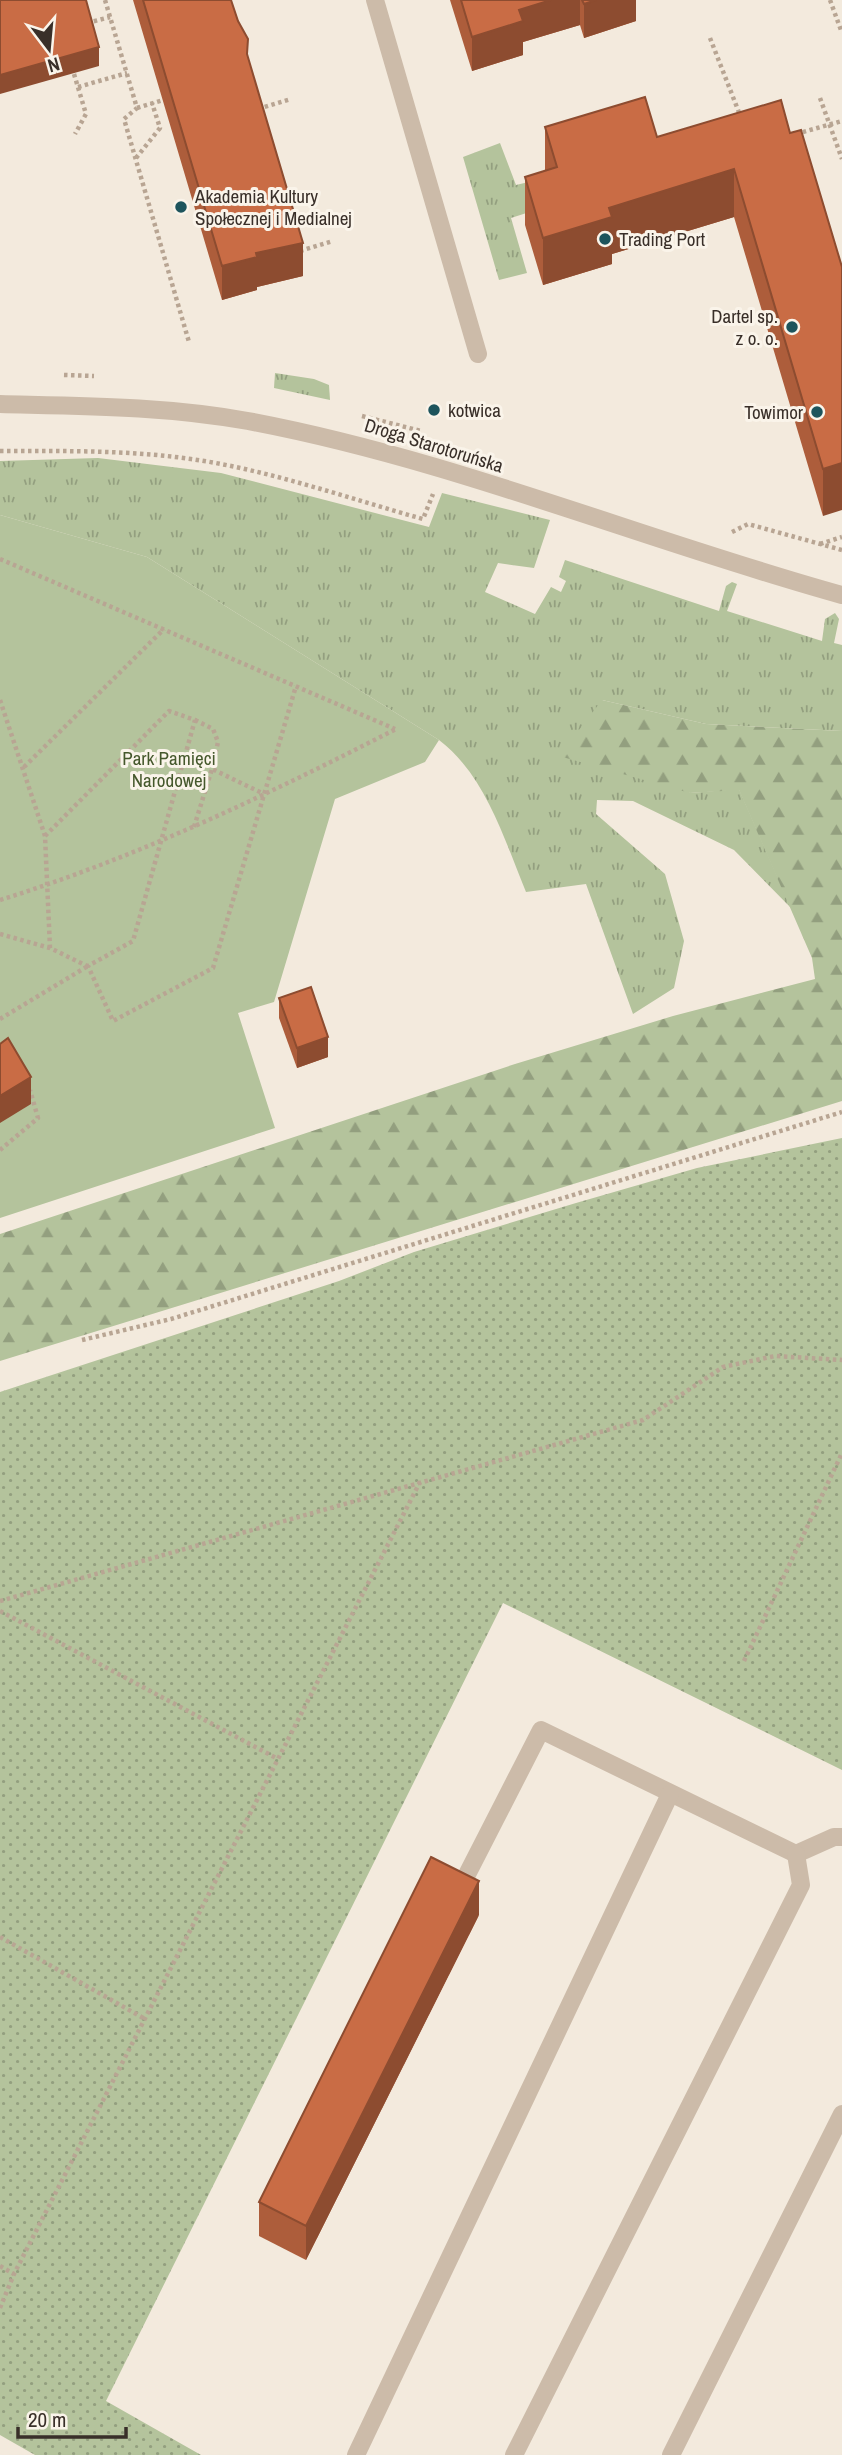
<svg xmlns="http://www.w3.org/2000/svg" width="842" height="2455" viewBox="0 0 842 2455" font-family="'Archivo Narrow',sans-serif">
  <defs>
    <pattern id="grass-tufts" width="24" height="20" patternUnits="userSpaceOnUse" patternTransform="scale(1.75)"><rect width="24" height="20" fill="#b4c39c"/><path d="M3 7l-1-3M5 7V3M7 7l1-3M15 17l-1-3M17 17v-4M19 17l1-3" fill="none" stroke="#939f7f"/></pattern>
    <pattern id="forest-firs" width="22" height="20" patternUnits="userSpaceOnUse" patternTransform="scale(1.75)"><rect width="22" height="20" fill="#b4c39c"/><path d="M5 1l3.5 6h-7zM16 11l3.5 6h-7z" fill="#939f7f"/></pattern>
    <pattern id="garden-dots" width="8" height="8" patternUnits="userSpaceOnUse" patternTransform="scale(1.75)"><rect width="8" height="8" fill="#b4c39c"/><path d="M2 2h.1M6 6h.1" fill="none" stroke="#939f7f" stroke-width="1.8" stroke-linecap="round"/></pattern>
  </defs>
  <rect width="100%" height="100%" fill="#f3eadd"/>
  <!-- grass -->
  <g fill="url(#grass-tufts)">
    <polygon points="500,143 516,185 537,180 545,207 511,218 527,273 499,280 463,157"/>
    <polygon points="275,373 314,379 329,385 330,400 274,388"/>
    <path d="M 98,458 L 221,473 L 429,527 L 442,493 L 550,520 L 534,568 L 498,563 L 485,592 L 535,614 L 551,587 L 561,592 L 566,581 L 559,577 L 565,560 L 719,611 L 726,586 L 732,582 L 737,584 L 727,611 L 822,641 L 825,619 L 835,613 L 839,619 L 834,643 L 842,645 L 842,731 L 706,724 L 602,700 L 690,793 L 739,789 L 791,908 L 734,850 L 633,801 L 597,800 L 596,814 L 665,874 L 684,941 L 674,988 L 633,1014 L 586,884 L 526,892 C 504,839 486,776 439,740 L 147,557 L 0,515 L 0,461 Z"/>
  </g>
  <!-- forest -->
  <polygon fill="url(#forest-firs)" points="602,700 706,724 842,731 842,1101 0,1361 0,1234 515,1064 673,1016 815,979 812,958 739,790 690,793 559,756"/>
  <!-- park -->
  <polygon fill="#b4c39c" points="0,515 147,557 439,740 425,762 335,799 274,1002 238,1013 275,1128 0,1218"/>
  <!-- garden -->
  <polygon fill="url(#garden-dots)" points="842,1138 842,1770 503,1603 106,2401 201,2455 35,2455 0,2435 0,1392 339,1281 414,1252 576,1203 697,1168"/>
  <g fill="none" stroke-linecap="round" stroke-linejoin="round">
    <!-- path -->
    <g stroke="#b8a593" stroke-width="4.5" stroke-dasharray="3.5 3.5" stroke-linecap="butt">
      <polyline points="105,0 137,108 124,119 189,342"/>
      <polyline points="830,0 842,33"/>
      <polyline points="87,23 110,17"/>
      <polyline points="710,38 740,115"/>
      <polyline points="74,74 86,114 75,134"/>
      <polyline points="78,87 127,73"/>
      <polyline points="820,98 842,159"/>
      <polyline points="137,108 163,100"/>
      <polyline points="258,109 291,99"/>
      <polyline points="796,134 842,121"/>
      <polyline points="136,158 160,128 152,103"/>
      <polyline points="300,251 333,241"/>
      <polyline points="64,375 94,376"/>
      <polyline points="362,416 421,431"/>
      <path d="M 0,451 C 64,451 128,450 191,459 C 269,470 347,498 423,519 L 433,494"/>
      <polyline points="732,532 748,524 842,550"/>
      <polyline points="820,544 842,537"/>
      <polyline points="0,559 395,729"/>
      <polyline points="0,700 45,836 50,948"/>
      <polyline points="195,720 213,729 218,742 212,769 264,794"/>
      <polyline points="24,767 164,629"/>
      <polyline points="194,827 212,769"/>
      <polyline points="45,836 169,711 195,720 133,941 88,966 113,1021 213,968 296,686"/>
      <path d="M 0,900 C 138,857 267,795 396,729"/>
      <polyline points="0,934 50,948 87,966"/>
      <polyline points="0,1019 88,966"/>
      <polyline points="0,1150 38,1118 30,1090"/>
      <polyline points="82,1340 171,1319 842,1112"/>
      <polyline points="0,1601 643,1420 723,1367 775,1356 842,1360"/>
      <polyline points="0,1611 278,1759"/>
      <polyline points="744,1661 842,1453"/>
      <polyline points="0,1937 145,2019"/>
      <polyline points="0,2266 14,2274"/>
      <polyline points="0,2308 14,2274 420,1482"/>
    </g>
    <!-- service -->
    <g stroke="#ccbba9" stroke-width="18">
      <polyline points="375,0 478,354"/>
      <polyline points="456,1896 541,1730 796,1854 834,1837 842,1837"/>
      <polyline points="356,2455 670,1794"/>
      <polyline points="514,2455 801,1885 796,1854"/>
      <polyline points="671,2455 842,2114"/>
    </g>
    <!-- minor -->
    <path stroke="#ccbba9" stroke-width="18" d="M 0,404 C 83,406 166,406 248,421 C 451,459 643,540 842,595"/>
  </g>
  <!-- wall -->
  <g fill="#ad5d3b">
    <polygon points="133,0 231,0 248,58 303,276 257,287 257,290 222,300"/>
    <polygon points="450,0 636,0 636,21 584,38 580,25 523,42 523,55 472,71"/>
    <polygon points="545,127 657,137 790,133 842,267 823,516 734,217 612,254 612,264 543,285 525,225 525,177 545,171"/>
    <polygon points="279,998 328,1057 297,1068 279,1018"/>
    <polygon points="479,1915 306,2260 259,2236 259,2202"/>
  </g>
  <!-- shaded-wall -->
  <g fill="#8d4c30">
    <polygon points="551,0 580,0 580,25 523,42 523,55 472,71 472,37 519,10"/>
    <polygon points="596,0 636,0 636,21 584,38 584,4"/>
    <polygon points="99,47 99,66 0,94 0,75"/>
    <polygon points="734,169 734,217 612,254 612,264 543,285 543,238 609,208"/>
    <polygon points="303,243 303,276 257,287 257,290 222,300 222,266 256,253"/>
    <polygon points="842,463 842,510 823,516 823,469"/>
    <polygon points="328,1037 328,1057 297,1068 297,1048"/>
    <polygon points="31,1077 31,1104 0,1123 0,1096"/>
    <polygon points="479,1881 479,1915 306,2260 306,2226"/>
  </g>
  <!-- building -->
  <g fill="#c96c45" stroke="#8d4c30" stroke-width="2">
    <polygon points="0,0 86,0 99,47 0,75"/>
    <polygon points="143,0 231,0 238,21 248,39 247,54 303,243 256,253 257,257 222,266"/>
    <polygon points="461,0 551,0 519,10 523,21 472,37"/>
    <polygon points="582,0 596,0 584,4"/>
    <polygon points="645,97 657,137 781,100 790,133 801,130 842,267 842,463 823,469 734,169 609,208 612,217 543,238 525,177 557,167 545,127"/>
    <polygon points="311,987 328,1037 297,1048 279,998"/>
    <polygon points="8,1038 31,1077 0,1096 0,1044"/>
    <polygon points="431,1857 479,1881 306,2226 259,2202"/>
  </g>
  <!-- markers -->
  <g fill="#1d545c" stroke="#faf4ea" stroke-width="2.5">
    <circle cx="181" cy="207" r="7"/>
    <circle cx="605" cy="239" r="7"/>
    <circle cx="792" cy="327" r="7"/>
    <circle cx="434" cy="410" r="7"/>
    <circle cx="817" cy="412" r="7"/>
  </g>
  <g text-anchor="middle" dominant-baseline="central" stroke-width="6" stroke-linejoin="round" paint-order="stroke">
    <!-- poi labels -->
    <g font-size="19" fill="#392f29" stroke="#faf4ea" text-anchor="start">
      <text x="195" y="196">Akademia Kultury<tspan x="195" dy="22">Społecznej i Medialnej</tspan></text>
      <text x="619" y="239">Trading Port</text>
      <text x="778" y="316" text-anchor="end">Dartel sp.<tspan x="778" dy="22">z o. o.</tspan></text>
      <text x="448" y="410">kotwica</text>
      <text x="803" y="412" text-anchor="end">Towimor</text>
    </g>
    <!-- street labels -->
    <g font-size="19" fill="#392f29" stroke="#faf4ea">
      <text transform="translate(434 445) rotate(17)">Droga Starotoruńska</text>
    </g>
    <!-- park labels -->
    <g font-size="19" fill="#45582c" stroke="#faf4ea">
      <text x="169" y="758">Park Pamięci<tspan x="169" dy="22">Narodowej</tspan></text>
    </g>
  </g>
  <!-- north arrow -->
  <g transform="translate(49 49) rotate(164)" stroke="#faf4ea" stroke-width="5" paint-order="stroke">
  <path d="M0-5L12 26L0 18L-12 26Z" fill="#392f29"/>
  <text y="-10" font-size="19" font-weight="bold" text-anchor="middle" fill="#392f29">N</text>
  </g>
  <!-- scale -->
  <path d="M18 2427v10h108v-10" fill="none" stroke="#392f29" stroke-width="3.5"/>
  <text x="28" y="2427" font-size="21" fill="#392f29" stroke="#faf4ea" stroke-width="5" paint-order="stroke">20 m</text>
</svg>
